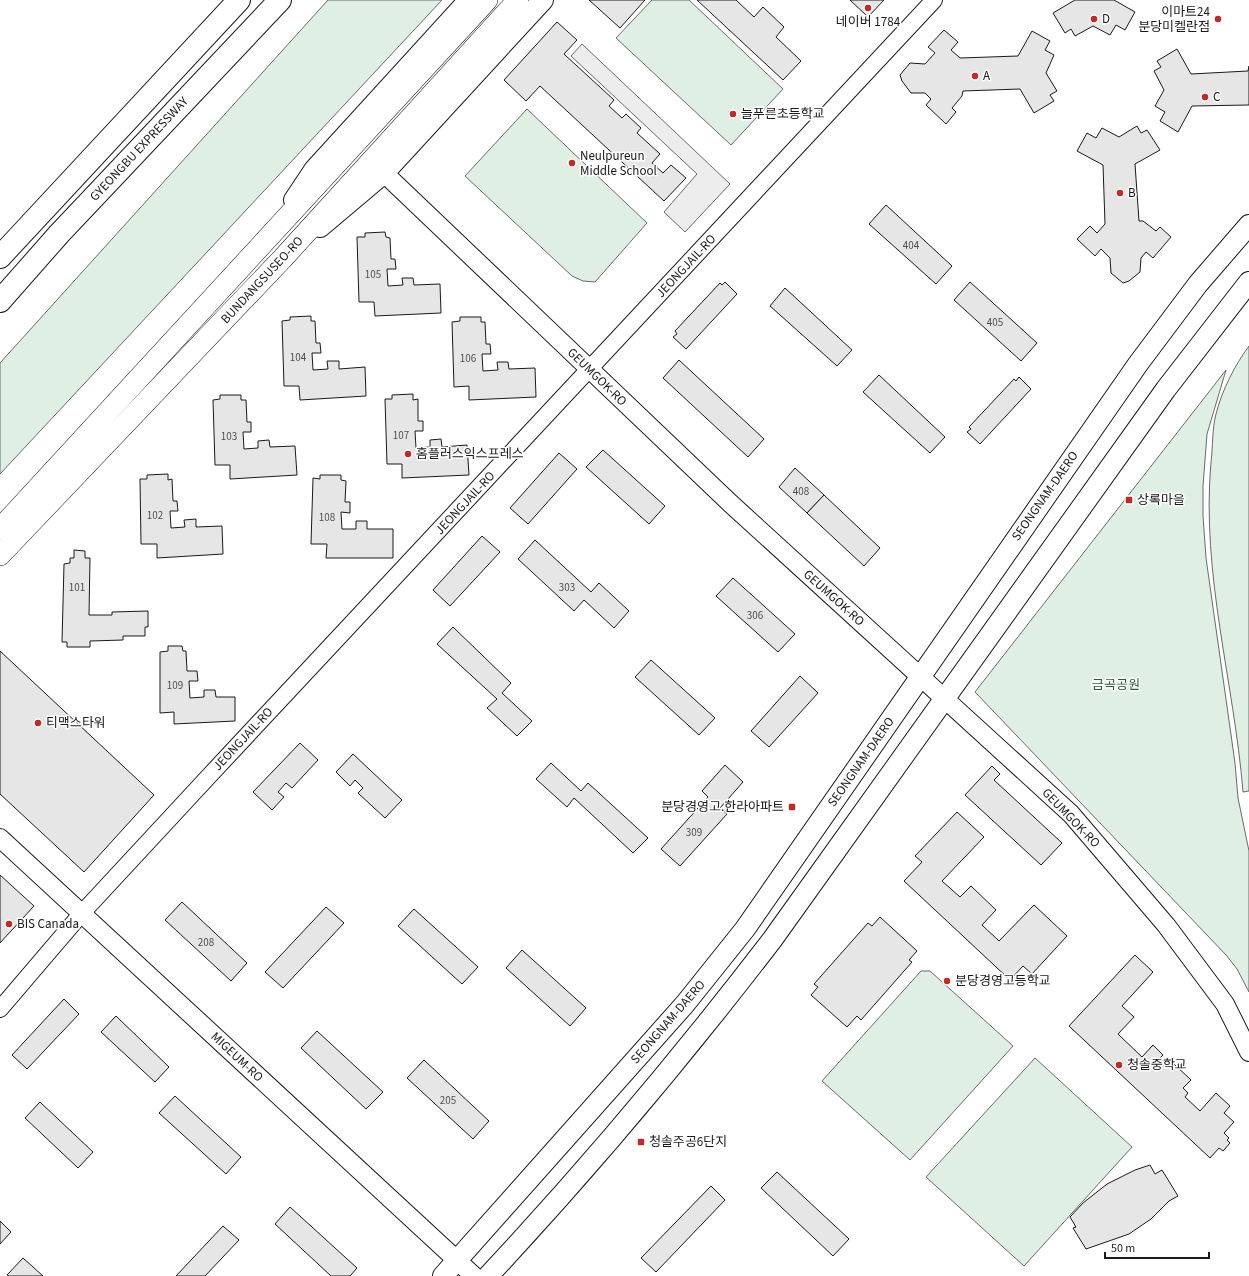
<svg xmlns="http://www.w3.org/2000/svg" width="1249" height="1276" viewBox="0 0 1249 1276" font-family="'Source Sans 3','Noto Sans KR',sans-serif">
  <rect width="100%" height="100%" fill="#fff"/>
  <!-- green -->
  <g fill="#e0efe3" stroke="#6a6a6a">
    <polygon points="328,0 442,0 0,474 0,363"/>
    <polygon points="652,0 689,0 783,89 731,145 616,38"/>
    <polygon points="527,109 647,223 595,282 583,281 572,276 465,176"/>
    <path d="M 1249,346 L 1249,791 L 1243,792 C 1234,681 1201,575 1211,462 C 1213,446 1212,429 1216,414 C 1222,390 1235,365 1249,346 Z"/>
    <polygon points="1226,370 1207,434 1203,486 1203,516 1206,558 1235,763 1238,798 1249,851 1249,992 1237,969 1227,956 975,692"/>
    <polygon points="921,971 930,971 1013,1046 910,1160 822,1081"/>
    <polygon points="1035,1058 1132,1147 1024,1266 926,1177"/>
  </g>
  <!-- parking -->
  <polygon fill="#ededed" stroke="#6a6a6a" points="582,44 730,184 685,232 664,212 697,174 571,56"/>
  <!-- building -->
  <g fill="#e6e6e6" stroke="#1a1a1a">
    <polygon points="589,0 645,0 620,28"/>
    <polygon points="697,0 736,0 754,17 763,7 784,27 776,37 801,61 783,80"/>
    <polygon points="850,0 884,0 868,17"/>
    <polygon points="1075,0 1114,0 1135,12 1125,30 1116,25 1110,35 1093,26 1075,36 1071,29 1065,33 1053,13"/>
    <polygon points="557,22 577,40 564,54 614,100 609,106 622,118 626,114 641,128 637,133 660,154 652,163 663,173 671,165 686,178 664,201 540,86 526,101 504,80"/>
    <polygon points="944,30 958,42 951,50 960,58 1018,56 1032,31 1050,41 1045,50 1054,55 1046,73 1057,91 1050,95 1054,101 1034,113 1020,89 963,91 962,96 952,108 956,112 946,124 926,105 931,99 925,93 911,93 902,81 900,75 910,63 925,64 935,53 928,47"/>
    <polygon points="1177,49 1191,74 1248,71 1249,66 1249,105 1192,106 1178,132 1160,121 1165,112 1155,106 1164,90 1154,71 1161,67 1157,61"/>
    <polygon points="1137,126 1141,133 1147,130 1160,150 1135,164 1139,221 1143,221 1156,231 1160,227 1171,237 1153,258 1146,252 1141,258 1140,272 1129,281 1123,283 1111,273 1110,258 1101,249 1095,256 1077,239 1090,226 1097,233 1105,224 1103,165 1077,151 1087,133 1096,138 1102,128 1119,137"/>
    <polygon points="886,205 952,266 936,284 869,224"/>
    <polygon points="385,232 386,237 390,238 391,259 395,259 396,269 387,269 388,286 403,285 402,278 413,278 414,285 440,284 441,313 375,316 374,302 359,302 357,237 365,237 365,233"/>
    <polygon points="725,282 737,294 686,349 673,337 677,334 675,331 720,283 722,285"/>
    <polygon points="970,282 1037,343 1021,361 954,300"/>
    <polygon points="785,288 852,350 837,366 770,306"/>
    <polygon points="311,316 311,321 315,321 316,343 320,343 321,353 312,353 313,370 328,369 327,361 339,361 339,369 365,367 366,396 300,400 299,386 284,386 282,321 290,320 290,317"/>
    <polygon points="460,317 481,317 481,322 485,322 486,344 490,344 491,354 482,354 483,371 498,370 497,362 508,362 509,369 535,368 536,397 469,400 469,386 454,387 452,322 460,321"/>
    <polygon points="679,360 764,439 748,457 663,378"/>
    <polygon points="879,375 945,437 930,453 863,392"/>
    <polygon points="1019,377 1031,389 980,444 967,432 971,429 969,427 1014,379 1016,381"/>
    <polygon points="413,394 413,400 418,399 418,421 423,421 423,431 415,431 416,448 430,447 430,440 441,439 442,447 467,445 469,475 402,478 402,464 387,464 385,399 392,399 392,395"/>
    <polygon points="220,395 241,395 241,400 246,400 247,422 251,422 251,432 243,432 244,449 258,448 258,441 269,440 270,447 295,446 297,475 230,479 230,465 215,465 213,400 220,399"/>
    <polygon points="603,450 665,506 649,524 586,467"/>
    <polygon points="559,453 577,469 528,524 510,508"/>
    <polygon points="795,468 824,495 807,513 779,487"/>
    <polygon points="168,474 168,480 172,479 173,501 177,501 178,511 170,511 171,528 185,527 184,520 196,519 196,527 222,526 223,554 157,558 157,544 141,544 140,479 147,479 147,475"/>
    <polygon points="320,475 341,475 341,480 346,481 345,502 350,502 350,513 341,512 342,529 356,529 356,521 367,521 367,529 393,529 393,558 326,558 327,544 311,544 313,478 320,479"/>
    <polygon points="824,495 880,548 864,566 807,513"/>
    <polygon points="482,536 500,552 450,606 433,590"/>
    <polygon points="535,540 591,592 599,583 629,611 614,628 584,600 574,611 518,559"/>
    <polygon points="74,550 85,551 85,558 90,558 89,615 112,615 112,612 148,611 148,627 145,627 145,636 123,636 123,640 90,641 90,647 67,647 67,642 62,642 64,564 70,563 70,558 74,558"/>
    <polygon points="733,578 795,634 778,652 716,596"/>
    <polygon points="453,627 511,683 502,693 532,721 517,736 487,708 497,699 437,644"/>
    <polygon points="168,646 182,646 183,651 186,651 187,671 197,671 198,681 189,681 190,698 204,697 204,690 215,690 216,697 235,697 235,721 174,724 174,712 160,713 160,652 168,651"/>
    <polygon points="0,651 154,795 84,872 0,794"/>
    <polygon points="651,660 715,718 699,735 635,677"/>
    <polygon points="800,676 818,693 769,747 751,731"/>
    <polygon points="300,743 318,760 292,788 286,783 278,792 284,797 272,810 253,792"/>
    <polygon points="353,754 402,800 385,818 358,793 363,788 355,780 350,786 336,772"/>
    <polygon points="551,763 581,791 588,783 648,838 633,853 574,798 567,807 536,779"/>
    <polygon points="725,765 743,782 720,808 727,814 680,866 661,849 708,797 702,791"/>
    <polygon points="992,766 1000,774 994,780 1062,843 1041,865 965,795"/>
    <polygon points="957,812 984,837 942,881 960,897 971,886 996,910 982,925 999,941 1034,905 1067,936 1032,974 1023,966 1010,980 904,881 922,862 915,856"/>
    <polygon points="0,875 34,906 0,943"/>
    <polygon points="182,902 247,963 231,981 165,920"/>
    <polygon points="326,907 344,923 283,988 265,972"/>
    <polygon points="414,909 478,967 462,984 398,926"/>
    <polygon points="880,917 917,951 909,960 912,962 861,1020 857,1016 847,1027 811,995 818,987 814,984 868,923 872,926"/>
    <polygon points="522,950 586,1008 570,1026 506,968"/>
    <polygon points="1135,955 1153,972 1122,1006 1134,1017 1118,1034 1142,1057 1153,1045 1163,1055 1160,1058 1170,1068 1174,1064 1191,1080 1183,1088 1188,1093 1185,1097 1200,1111 1216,1093 1230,1106 1224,1113 1234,1122 1224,1133 1229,1138 1227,1140 1230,1143 1223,1151 1219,1148 1210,1158 1069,1026"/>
    <polygon points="64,999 79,1014 27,1069 12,1055"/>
    <polygon points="116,1016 169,1067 155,1082 101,1032"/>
    <polygon points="317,1031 383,1092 366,1109 301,1048"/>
    <polygon points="424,1060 489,1121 473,1139 407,1078"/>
    <polygon points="175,1096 241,1157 226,1174 159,1113"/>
    <polygon points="40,1102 93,1152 78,1168 25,1118"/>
    <polygon points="1150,1165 1155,1174 1162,1170 1178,1196 1169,1201 1151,1219 1129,1234 1086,1249 1073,1228 1076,1227 1070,1217 1083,1203 1107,1184 1135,1170"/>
    <polygon points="777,1172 849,1239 833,1256 761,1188"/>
    <polygon points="711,1186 725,1200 656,1272 641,1258"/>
    <polygon points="290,1207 357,1268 350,1276 331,1276 275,1224"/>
    <polygon points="0,1221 11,1232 0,1244"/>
    <polygon points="223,1226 239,1240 205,1276 176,1276"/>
    <polygon points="23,1258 43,1276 9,1276 7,1275"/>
  </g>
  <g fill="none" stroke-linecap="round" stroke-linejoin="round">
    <!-- tertiary casing -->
    <g stroke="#1a1a1a" stroke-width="18">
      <polyline id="tertiary" points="0,1009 82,913 210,775 934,0"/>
    </g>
    <!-- secondary casing -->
    <g stroke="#1a1a1a" stroke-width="20">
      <g id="secondary">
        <polyline points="384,173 730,503 1071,814 1166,925 1225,1004 1249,1052"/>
        <polyline points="0,838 474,1276"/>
      </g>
    </g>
    <!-- primary casing -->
    <g stroke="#1a1a1a" stroke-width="22">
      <g id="primary">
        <polyline points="294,200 314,170 469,0"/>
        <polyline points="320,227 384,173 543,0"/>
        <polyline points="443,1276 685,1004 745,929 1138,364 1198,284 1249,225"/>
        <path d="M 488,1276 C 588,1169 683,1056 772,940 L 1166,389 L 1249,282"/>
      </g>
    </g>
    <!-- trunk casing -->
    <g stroke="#1a1a1a" stroke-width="22">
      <g id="trunk">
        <polyline points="0,529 487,0"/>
        <polyline points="0,555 283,258 518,0"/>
      </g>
    </g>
    <!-- motorway casing -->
    <g stroke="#1a1a1a" stroke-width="24">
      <g id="motorway">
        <polyline points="0,257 239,0"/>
        <polyline points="0,301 59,234 280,0"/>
      </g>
    </g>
    <!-- tertiary -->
    <use href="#tertiary" stroke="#fff" stroke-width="16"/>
    <!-- secondary -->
    <use href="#secondary" stroke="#fff" stroke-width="18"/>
    <!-- primary -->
    <use href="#primary" stroke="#fff" stroke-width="20"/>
    <!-- trunk -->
    <use href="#trunk" stroke="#fff" stroke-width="21"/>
    <!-- motorway -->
    <use href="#motorway" stroke="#fff" stroke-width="22"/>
  </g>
  <!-- markers -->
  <g fill="#c62828" stroke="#fff" stroke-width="1.5">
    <circle cx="868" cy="8" r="4"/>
    <circle cx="1094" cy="19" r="4"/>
    <circle cx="1218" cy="19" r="4"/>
    <circle cx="975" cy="76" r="4"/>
    <circle cx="1205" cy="97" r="4"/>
    <circle cx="733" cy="114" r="4"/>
    <circle cx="572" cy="163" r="4"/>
    <circle cx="1120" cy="193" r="4"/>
    <circle cx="408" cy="454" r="4"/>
    <rect x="1125" y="496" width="8" height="8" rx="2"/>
    <circle cx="38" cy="723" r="4"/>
    <rect x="788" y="803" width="8" height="8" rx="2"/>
    <circle cx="9" cy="924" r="4"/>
    <circle cx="947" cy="981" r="4"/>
    <circle cx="1119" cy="1065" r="4"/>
    <rect x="637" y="1138" width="8" height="8" rx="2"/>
  </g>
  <g text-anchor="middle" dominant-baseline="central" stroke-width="3" stroke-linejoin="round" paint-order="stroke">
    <!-- number labels -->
    <g font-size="11" fill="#4d4d4d">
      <text x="911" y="245">404</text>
      <text x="373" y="274">105</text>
      <text x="995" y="322">405</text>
      <text x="298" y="357">104</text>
      <text x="468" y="358">106</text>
      <text x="401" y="435">107</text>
      <text x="229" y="436">103</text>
      <text x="801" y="491">408</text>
      <text x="155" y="515">102</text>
      <text x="327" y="517">108</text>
      <text x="77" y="587">101</text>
      <text x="567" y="587">303</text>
      <text x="755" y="615">306</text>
      <text x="175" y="685">109</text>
      <text x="694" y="832">309</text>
      <text x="206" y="942">208</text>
      <text x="448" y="1100">205</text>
    </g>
    <!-- poi labels -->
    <g font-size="13" fill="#1a1a1a" stroke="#fff" text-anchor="start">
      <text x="1210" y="12" text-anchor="end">이마트24<tspan x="1210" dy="15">분당미켈란점</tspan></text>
      <text x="1102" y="19">D</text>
      <text x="868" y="22" text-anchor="middle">네이버 1784</text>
      <text x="983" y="76">A</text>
      <text x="1213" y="97">C</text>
      <text x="741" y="114">늘푸른초등학교</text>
      <text x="580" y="156">Neulpureun<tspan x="580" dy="15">Middle School</tspan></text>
      <text x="1128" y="193">B</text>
      <text x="416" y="454">홈플러스익스프레스</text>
      <text x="1137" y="500">상록마을</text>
      <text x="46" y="723">티맥스타워</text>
      <text x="784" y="807" text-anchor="end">분당경영고.한라아파트</text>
      <text x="17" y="924">BIS Canada</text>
      <text x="955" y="981">분당경영고등학교</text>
      <text x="1127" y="1065">청솔중학교</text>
      <text x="649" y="1142">청솔주공6단지</text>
    </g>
    <!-- street labels -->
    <g font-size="13" fill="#1a1a1a" stroke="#fff">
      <text transform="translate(139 149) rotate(-47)">GYEONGBU EXPRESSWAY</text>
      <text transform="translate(686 266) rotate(-47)">JEONGJAIL-RO</text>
      <text transform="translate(262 280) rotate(-47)">BUNDANGSUSEO-RO</text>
      <text transform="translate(597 377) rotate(44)">GEUMGOK-RO</text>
      <text transform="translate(1045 496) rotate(-55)">SEONGNAM-DAERO</text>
      <text transform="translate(465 503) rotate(-47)">JEONGJAIL-RO</text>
      <text transform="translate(834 598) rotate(42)">GEUMGOK-RO</text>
      <text transform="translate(243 739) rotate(-47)">JEONGJAIL-RO</text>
      <text transform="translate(861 762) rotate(-55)">SEONGNAM-DAERO</text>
      <text transform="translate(1071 818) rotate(46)">GEUMGOK-RO</text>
      <text transform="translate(668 1022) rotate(-49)">SEONGNAM-DAERO</text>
      <text transform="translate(237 1057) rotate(43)">MIGEUM-RO</text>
    </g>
    <!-- park labels -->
    <g font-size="13" fill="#2b5a34" stroke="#fff">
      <text x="1116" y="685">금곡공원</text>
    </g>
  </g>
  <!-- scale -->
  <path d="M1105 1252v6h104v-6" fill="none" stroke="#1a1a1a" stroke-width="2"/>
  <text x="1111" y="1252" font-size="12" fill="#1a1a1a" stroke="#ffffff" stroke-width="3" paint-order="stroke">50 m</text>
</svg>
